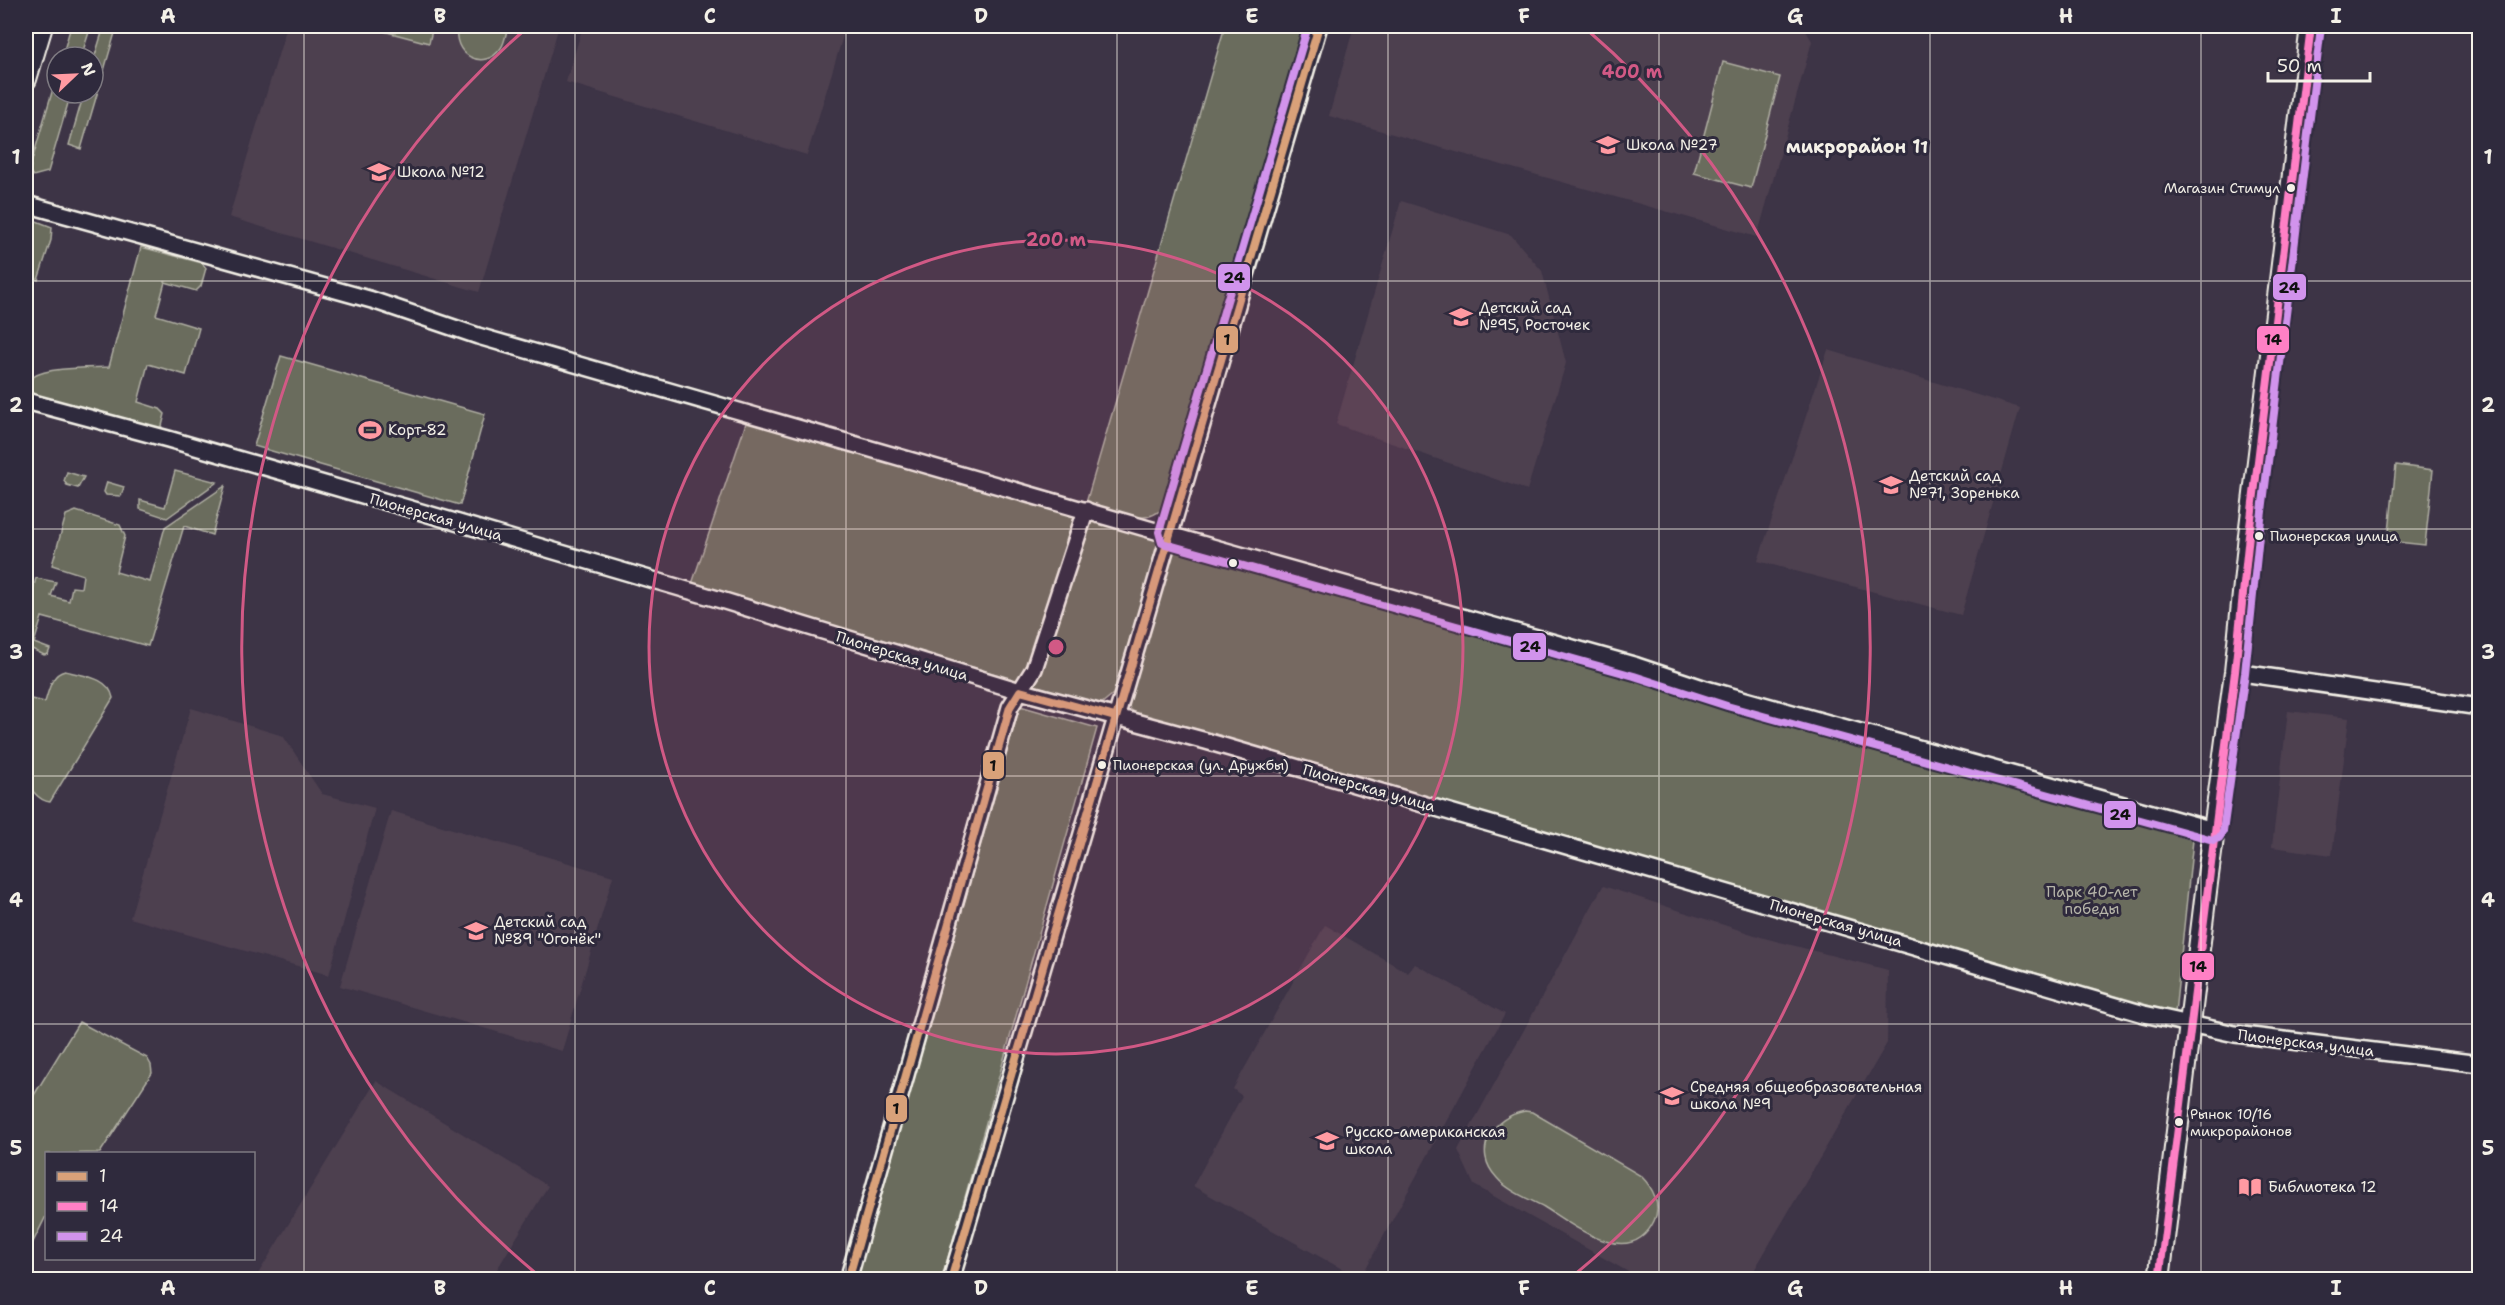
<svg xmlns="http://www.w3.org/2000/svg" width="2505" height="1305" viewBox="0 0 2505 1305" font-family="'Shantell Sans',sans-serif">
  <rect width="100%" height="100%" fill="#3d3446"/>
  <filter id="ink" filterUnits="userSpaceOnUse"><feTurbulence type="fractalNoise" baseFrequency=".0167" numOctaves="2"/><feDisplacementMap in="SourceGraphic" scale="12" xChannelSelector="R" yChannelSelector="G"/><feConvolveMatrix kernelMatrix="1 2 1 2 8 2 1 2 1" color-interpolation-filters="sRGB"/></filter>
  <g filter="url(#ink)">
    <!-- built -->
    <g fill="#4e4050">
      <polygon points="287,26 559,26 479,292 229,217"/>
      <polygon points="583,26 846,26 807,155 566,82"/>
      <polygon points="1354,26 1803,26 1812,41 1757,237 1329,116"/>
      <polygon points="1401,201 1511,235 1542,271 1566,363 1527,490 1336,424"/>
      <polygon points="1828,350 2020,408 1961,615 1758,561"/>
      <polygon points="191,708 283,736 322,794 375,808 329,975 130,918"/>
      <polygon points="2288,711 2349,718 2332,855 2272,847"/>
      <polygon points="391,811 613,876 562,1051 340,986"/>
      <polygon points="1603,886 1764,938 1888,970 1887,1043 1749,1279 1641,1279 1474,1185 1458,1150"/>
      <polygon points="1325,925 1408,973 1415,964 1505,1014 1360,1279 1193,1186 1242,1096 1233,1089"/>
      <polygon points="376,1081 548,1186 491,1279 255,1279"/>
    </g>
    <!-- green -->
    <g fill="#6a6c5d" stroke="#afaea2" stroke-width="1.5">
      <polygon points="71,26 91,26 81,57 62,57"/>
      <polygon points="104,26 117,26 81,149 69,145 84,93 93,93 93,62"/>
      <polygon points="373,26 433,26 429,43 372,28"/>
      <path d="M 458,26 L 508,26 C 506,33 505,42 501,48 C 484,73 450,54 458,26 Z"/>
      <path d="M 1225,26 L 1308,26 L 1166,505 C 1145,530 1113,511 1086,503 Z"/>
      <polygon points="1723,62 1780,77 1751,188 1694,173"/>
      <polygon points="57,75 57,93 71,93 48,172 33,176 30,172 31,164"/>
      <polygon points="26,217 52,227 51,240 38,280 26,274"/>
      <path d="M 141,247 L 202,263 L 206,268 L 201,286 L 196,291 L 165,282 L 156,315 L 199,328 L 186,375 L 148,364 L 138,402 L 160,409 L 165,414 L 162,426 L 156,430 L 32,396 L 26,389 C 27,384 28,380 33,377 C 48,367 90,368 109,367 Z"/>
      <polygon points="281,356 485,414 460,505 254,446"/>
      <polygon points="748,417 1153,536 1158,541 1158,549 1113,694 1101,704 1094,703 692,584"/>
      <polygon points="2396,465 2433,470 2425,545 2388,541"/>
      <polygon points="175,471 217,482 167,518 140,509 140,500 165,507"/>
      <polygon points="67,472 84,477 78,488 67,485 64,481"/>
      <polygon points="107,482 124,487 121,496 106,495 104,492"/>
      <polygon points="225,486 212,535 184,526 148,646 42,617 34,643 50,649 48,654 44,655 26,646 26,615 36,578 56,582 51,596 69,601 72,587 81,588 83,575 52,565 66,515 76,511 120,525 125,536 116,572 150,582 165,527"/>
      <polygon points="1172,543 2193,840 2175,1013 1140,715 1131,710 1127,703"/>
      <path d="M 65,671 C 83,676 109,677 113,698 L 50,802 C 39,801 27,787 26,776 C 22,751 25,723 26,698 L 45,702 C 49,690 51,674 65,671 Z"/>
      <polygon points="1020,706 1097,728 942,1279 857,1279"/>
      <polygon points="79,1022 147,1058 151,1065 152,1073 100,1153 46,1154 46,1216 28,1252 26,1252 26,1176 30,1167 26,1164 26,1108"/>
      <path d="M 1525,1111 L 1532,1112 L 1641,1176 C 1653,1188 1662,1205 1654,1221 C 1630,1271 1573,1225 1544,1207 C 1529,1199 1508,1191 1497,1178 C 1471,1151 1492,1117 1525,1111 Z"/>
    </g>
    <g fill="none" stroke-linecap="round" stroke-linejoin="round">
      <!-- minor casing -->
      <g stroke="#f4f1e8" stroke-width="20">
        <g id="minor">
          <polyline points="26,204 372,300 478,336 1194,542 1637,666 1706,689 2213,830"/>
          <polyline points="26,401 168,439 411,509 721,600 1020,691 1206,741 2144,1014 2235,1034 2480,1064"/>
          <polyline points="2235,672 2480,707"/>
          <polyline points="848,1280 1010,707 1034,669 1086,510"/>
          <polyline points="951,1280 1319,26"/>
        </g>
      </g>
      <!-- tertiary casing -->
      <g stroke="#f4f1e8" stroke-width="24">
        <g id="tertiary">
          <polyline points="26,79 42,26"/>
          <polyline points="2159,1280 2207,883 2235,672 2249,535 2311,26"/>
        </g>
      </g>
      <!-- minor -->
      <use href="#minor" stroke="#2f2a3d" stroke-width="15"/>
      <!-- tertiary -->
      <use href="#tertiary" stroke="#2f2a3d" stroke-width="20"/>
      <!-- bus-1 casing -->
      <g stroke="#2f2a3d" stroke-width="12">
        <g id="bus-1">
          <polyline points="848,1280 1010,707 1020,691 1115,717"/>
          <polyline points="951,1280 1319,26"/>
        </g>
      </g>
      <!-- bus-2 casing -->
      <g stroke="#2f2a3d" stroke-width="12">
        <polyline id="bus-2" points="2159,1280 2235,672 2249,535 2311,26"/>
      </g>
      <!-- bus-3 casing -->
      <g stroke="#2f2a3d" stroke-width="12">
        <polyline id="bus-3" points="1308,26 1159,532 1162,543 1634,676 1727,706 2213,840 2219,838 2223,832 2245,673 2259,536 2321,27"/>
      </g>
      <!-- bus-1 -->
      <use href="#bus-1" stroke="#d9a179" stroke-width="8"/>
      <!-- bus-2 -->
      <use href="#bus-2" stroke="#ff80c5" stroke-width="8"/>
      <!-- bus-3 -->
      <use href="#bus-3" stroke="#d193ec" stroke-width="8"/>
    </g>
  </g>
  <!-- grid -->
  <path fill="none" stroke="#f4f1e8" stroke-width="1.5" stroke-opacity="0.55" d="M 304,26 L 304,1280M 575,26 L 575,1280M 846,26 L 846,1280M 1117,26 L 1117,1280M 1388,26 L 1388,1280M 1659,26 L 1659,1280M 1930,26 L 1930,1280M 2201,26 L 2201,1280M 26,281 L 2480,281M 26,529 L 2480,529M 26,776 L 2480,776M 26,1024 L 2480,1024"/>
  <!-- distance rings -->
  <circle cx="1056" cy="647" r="407" fill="#d15985" fill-opacity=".12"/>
  <g fill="none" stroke="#d15985" stroke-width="3">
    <circle cx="1056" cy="647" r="407"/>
    <path d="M538 1275A814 814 0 0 1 527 28M1585 28A814 814 0 0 1 1574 1275"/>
  </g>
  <!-- icons -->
  <defs>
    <g id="school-bare" transform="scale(1.8)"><path d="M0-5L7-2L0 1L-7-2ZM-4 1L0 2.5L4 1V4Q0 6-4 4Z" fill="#ff9aa2" stroke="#2f2a3d" stroke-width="2.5" paint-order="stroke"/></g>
    <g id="stadium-bare" transform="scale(1.8)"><path d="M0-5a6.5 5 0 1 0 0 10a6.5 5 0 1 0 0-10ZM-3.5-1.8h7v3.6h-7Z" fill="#ff9aa2" stroke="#2f2a3d" stroke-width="2.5" paint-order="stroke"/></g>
    <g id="library-bare" transform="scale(1.8)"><path d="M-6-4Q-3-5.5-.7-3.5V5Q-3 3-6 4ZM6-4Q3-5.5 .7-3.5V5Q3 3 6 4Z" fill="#ff9aa2" stroke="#2f2a3d" stroke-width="2.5" paint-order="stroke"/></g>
  </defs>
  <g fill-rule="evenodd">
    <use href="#school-bare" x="1608" y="145"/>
    <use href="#school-bare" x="379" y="172"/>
    <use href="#school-bare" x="1461" y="317"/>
    <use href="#stadium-bare" x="370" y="430"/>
    <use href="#school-bare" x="1891" y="485"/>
    <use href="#school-bare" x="476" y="931"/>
    <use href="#school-bare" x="1672" y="1096"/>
    <use href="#school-bare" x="1327" y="1141"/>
    <use href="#library-bare" x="2250" y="1187"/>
  </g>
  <!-- markers -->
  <g fill="#f4f1e8" stroke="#2f2a3d" stroke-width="2">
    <circle cx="2291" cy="188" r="5"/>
    <circle cx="2259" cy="536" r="5"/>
    <circle cx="1233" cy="563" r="5"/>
    <circle cx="1102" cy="765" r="5"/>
    <circle cx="2179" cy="1122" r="5"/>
  </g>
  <g text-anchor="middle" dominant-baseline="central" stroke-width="6" stroke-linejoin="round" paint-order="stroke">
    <!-- bus labels -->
    <g font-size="14" fill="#f4f1e8" stroke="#2f2a3d" text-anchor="start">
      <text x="2280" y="188" text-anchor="end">Магазин Стимул</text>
      <text x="2270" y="536">Пионерская улица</text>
      <text x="1113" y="765">Пионерская (ул. Дружбы)</text>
      <text x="2190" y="1114">Рынок 10/16<tspan x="2190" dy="17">микрорайонов</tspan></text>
    </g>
    <!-- poi labels -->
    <g font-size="15" fill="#f4f1e8" stroke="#2f2a3d" text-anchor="start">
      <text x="1626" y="145">Школа №27</text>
      <text x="397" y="172">Школа №12</text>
      <text x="1479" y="308">Детский сад<tspan x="1479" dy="17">№95, Росточек</tspan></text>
      <text x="388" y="430">Корт-82</text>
      <text x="1909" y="476">Детский сад<tspan x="1909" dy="17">№71, Зоренька</tspan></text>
      <text x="494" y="922">Детский сад<tspan x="494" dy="17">№89 "Огонёк"</tspan></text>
      <text x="1690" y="1087">Средняя общеобразовательная<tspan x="1690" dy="17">школа №9</tspan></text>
      <text x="1345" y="1132">Русско-американская<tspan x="1345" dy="17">школа</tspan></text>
      <text x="2268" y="1187">Библиотека 12</text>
    </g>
    <!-- street labels -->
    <g font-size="15" fill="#f4f1e8" stroke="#2f2a3d">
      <text transform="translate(436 517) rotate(16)">Пионерская улица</text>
      <text transform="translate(902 656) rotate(17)">Пионерская улица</text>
      <text transform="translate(1369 788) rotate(16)">Пионерская улица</text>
      <text transform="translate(1836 923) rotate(16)">Пионерская улица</text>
      <text transform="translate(2306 1043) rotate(7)">Пионерская улица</text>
    </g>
    <!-- park labels -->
    <g font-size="15" fill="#b6b5a9" stroke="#2f2a3d">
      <text x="2092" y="892">Парк 40-лет<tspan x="2092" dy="17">победы</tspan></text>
    </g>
    <!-- quarter labels -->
    <g font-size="18" font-weight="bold" fill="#f4f1e8" stroke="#2f2a3d">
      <text x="1857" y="147">микрорайон 11</text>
    </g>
  </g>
  <circle cx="1056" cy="647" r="9" fill="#d15985" stroke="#2f2a3d" stroke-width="3"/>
  <g font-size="18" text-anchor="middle" font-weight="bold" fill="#d15985" stroke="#2f2a3d" stroke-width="6" stroke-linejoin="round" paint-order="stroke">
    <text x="1632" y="78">400 m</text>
    <text x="1056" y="246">200 m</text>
  </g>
  <g stroke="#2f2a3d" stroke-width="2">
    <rect x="1217" y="263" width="34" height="29" rx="6" fill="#d193ec"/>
    <rect x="2272" y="273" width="35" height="28" rx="6" fill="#d193ec"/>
    <rect x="2256" y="325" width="34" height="29" rx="6" fill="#ff80c5"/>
    <rect x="1215" y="325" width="24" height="29" rx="6" fill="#d9a179"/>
    <rect x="1512" y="632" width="35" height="29" rx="6" fill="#d193ec"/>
    <rect x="982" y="751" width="23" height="29" rx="6" fill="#d9a179"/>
    <rect x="2103" y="800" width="34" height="29" rx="6" fill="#d193ec"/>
    <rect x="2181" y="952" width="34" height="29" rx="6" fill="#ff80c5"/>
    <rect x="885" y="1094" width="23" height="29" rx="6" fill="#d9a179"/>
  </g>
  <g font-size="16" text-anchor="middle" font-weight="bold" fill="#111">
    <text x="1234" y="283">24</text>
    <text x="2289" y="293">24</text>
    <text x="2273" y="345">14</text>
    <text x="1227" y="345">1</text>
    <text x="1530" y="652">24</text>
    <text x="993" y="771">1</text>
    <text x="2120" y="820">24</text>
    <text x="2198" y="972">14</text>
    <text x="896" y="1114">1</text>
  </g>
  <!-- margin -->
  <rect width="2505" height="1305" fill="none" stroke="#2f2a3d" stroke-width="66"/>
  <!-- legend -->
  <rect x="45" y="1152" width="210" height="108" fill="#2f2a3d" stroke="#7e7a81" stroke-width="1.5"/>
  <rect x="57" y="1172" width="30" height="9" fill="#d9a179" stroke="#7e7a81" stroke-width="1.5"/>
  <text x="99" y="1182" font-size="18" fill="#f4f1e8">1</text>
  <rect x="57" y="1202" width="30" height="9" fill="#ff80c5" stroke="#7e7a81" stroke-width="1.5"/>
  <text x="99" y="1212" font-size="18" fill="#f4f1e8">14</text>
  <rect x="57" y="1232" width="30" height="9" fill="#d193ec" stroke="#7e7a81" stroke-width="1.5"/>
  <text x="99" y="1242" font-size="18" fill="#f4f1e8">24</text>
  <!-- north arrow -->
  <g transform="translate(75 75) rotate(67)"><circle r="28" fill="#2f2a3d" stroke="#7e7a81" stroke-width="1.5"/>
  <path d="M0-4.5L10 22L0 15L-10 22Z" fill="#ff9aa2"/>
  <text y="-9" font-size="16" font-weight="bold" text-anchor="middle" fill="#f4f1e8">N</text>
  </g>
  <!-- scale -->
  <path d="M2268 72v9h102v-9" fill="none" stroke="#f4f1e8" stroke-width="3"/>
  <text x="2277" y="72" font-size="18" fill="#f4f1e8" stroke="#2f2a3d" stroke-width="4.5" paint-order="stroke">50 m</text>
  <rect x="33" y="33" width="2439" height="1239" fill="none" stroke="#f4f1e8" stroke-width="2"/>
  <g font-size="20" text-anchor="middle" font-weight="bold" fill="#f4f1e8">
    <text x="168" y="23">A</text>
    <text x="440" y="23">B</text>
    <text x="710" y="23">C</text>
    <text x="981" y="23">D</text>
    <text x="1252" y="23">E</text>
    <text x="1524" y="23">F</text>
    <text x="1795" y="23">G</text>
    <text x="2066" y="23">H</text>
    <text x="2336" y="23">I</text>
    <text x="16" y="164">1</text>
    <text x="2488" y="164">1</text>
    <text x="16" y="412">2</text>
    <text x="2488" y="412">2</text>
    <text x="16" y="659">3</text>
    <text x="2488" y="659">3</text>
    <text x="16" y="907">4</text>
    <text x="2488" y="907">4</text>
    <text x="16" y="1155">5</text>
    <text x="2488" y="1155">5</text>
    <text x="168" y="1295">A</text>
    <text x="440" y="1295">B</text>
    <text x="710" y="1295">C</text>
    <text x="981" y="1295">D</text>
    <text x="1252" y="1295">E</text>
    <text x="1524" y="1295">F</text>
    <text x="1795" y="1295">G</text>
    <text x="2066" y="1295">H</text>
    <text x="2336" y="1295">I</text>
  </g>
</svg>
